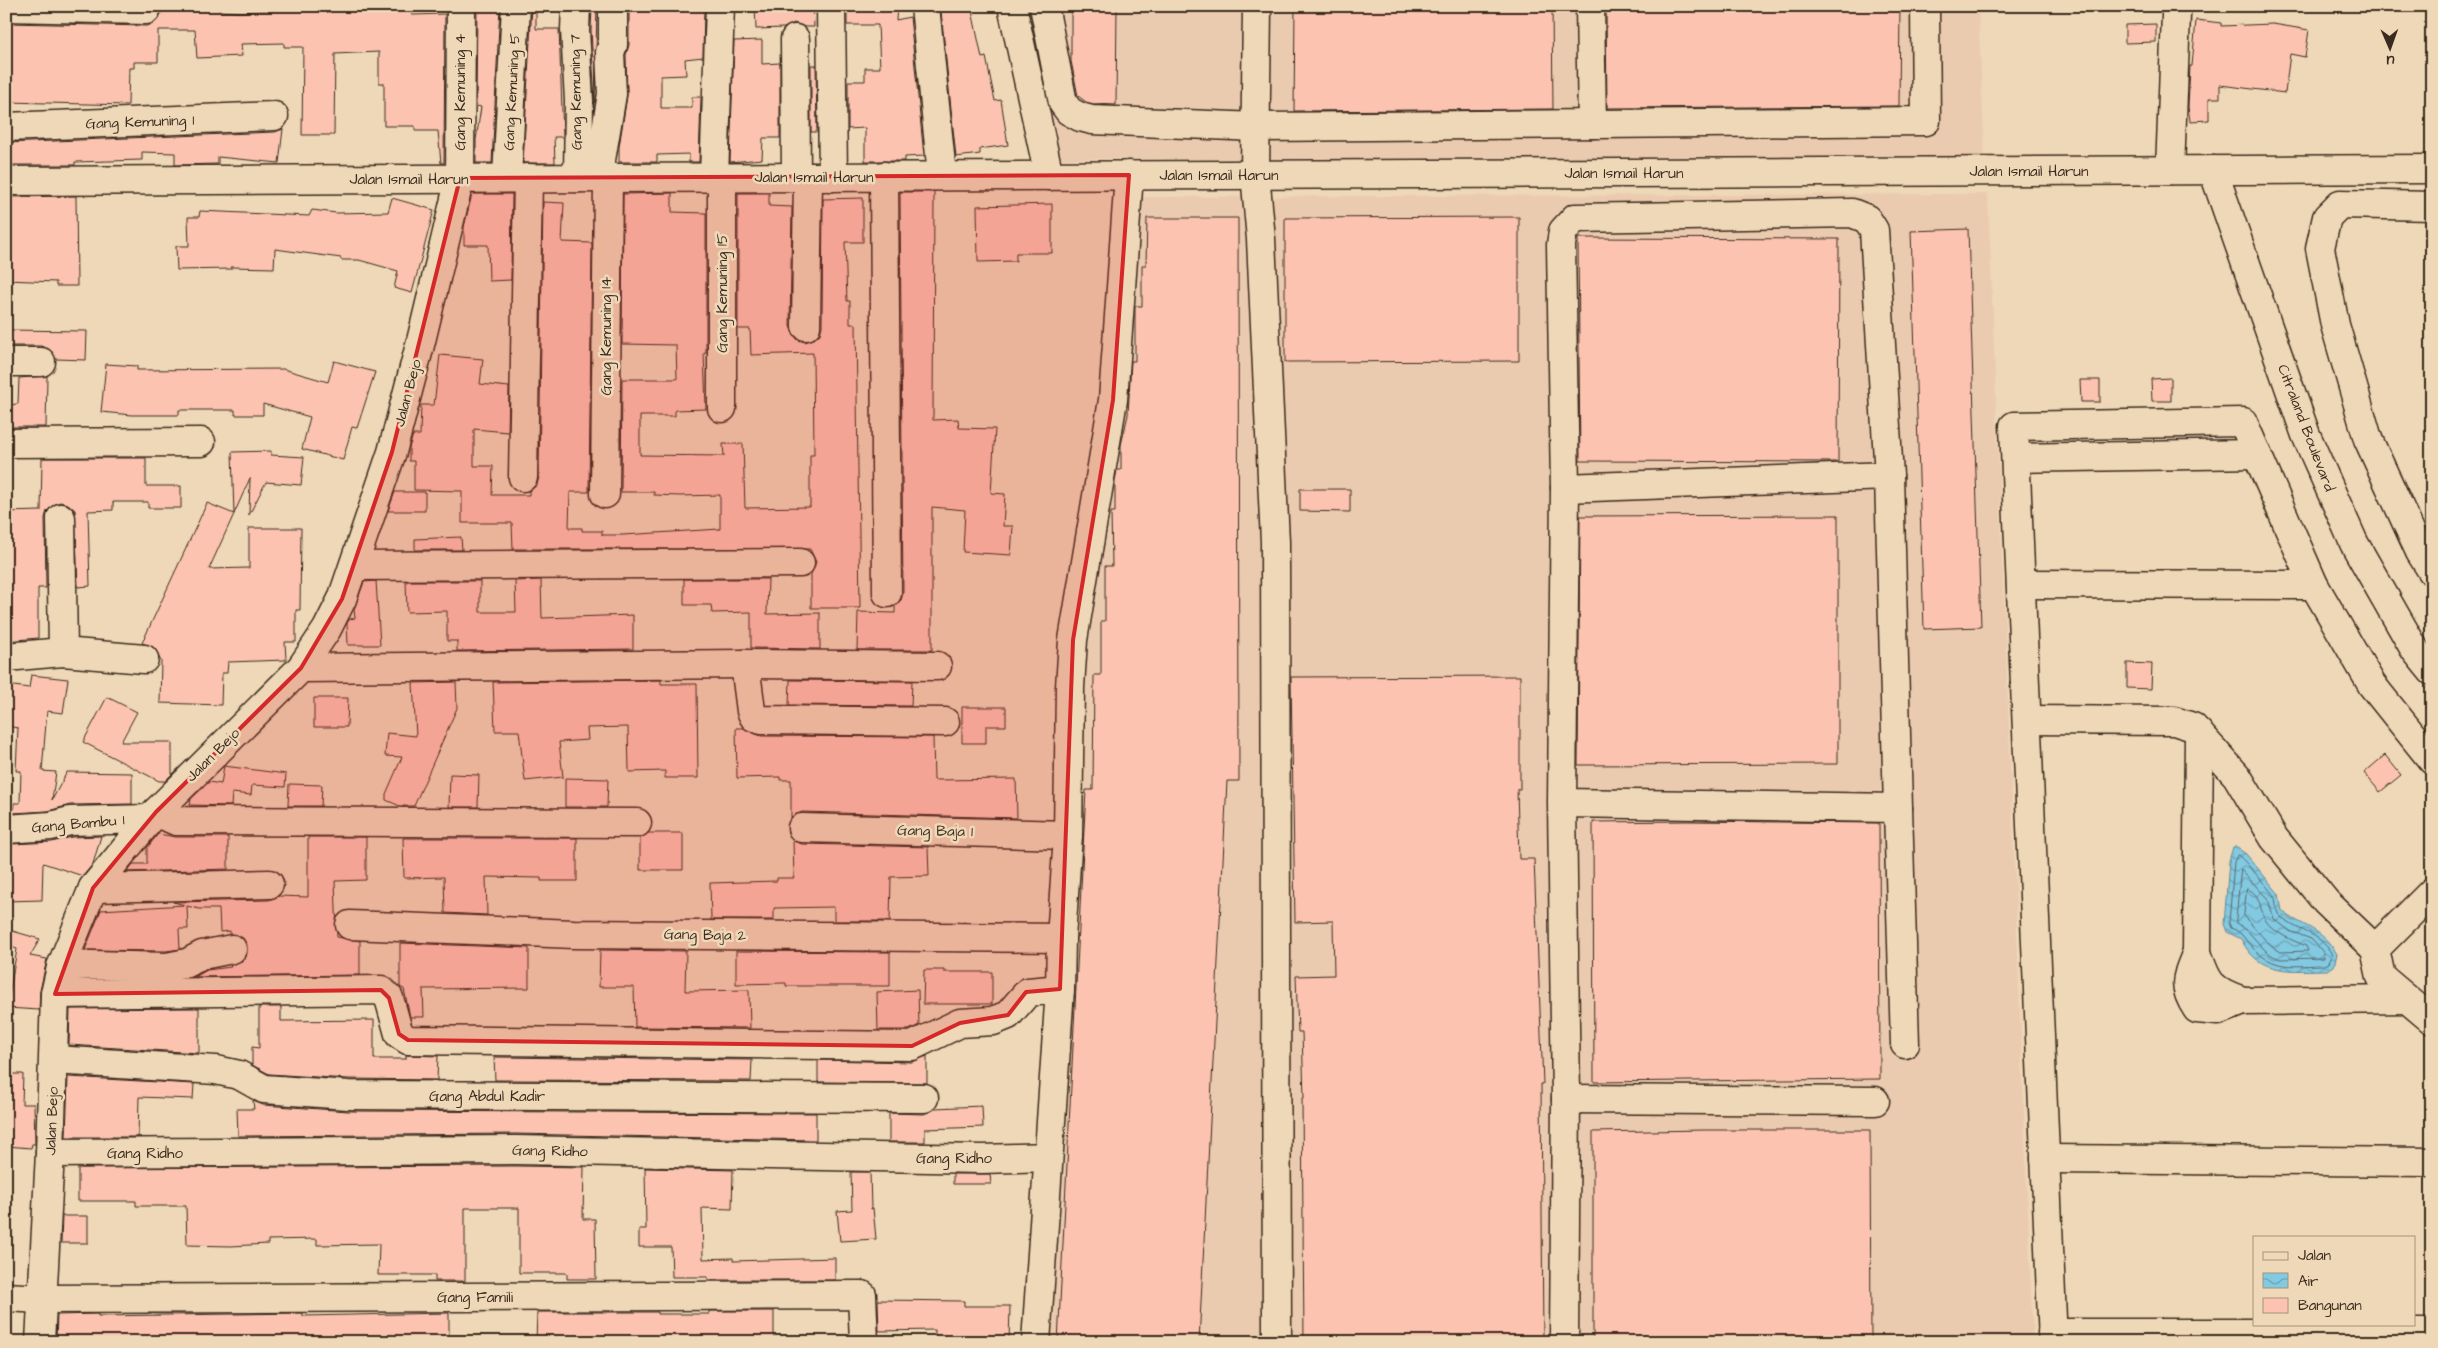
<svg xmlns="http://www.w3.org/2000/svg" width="2438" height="1348" viewBox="0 0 2438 1348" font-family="'Architects Daughter',sans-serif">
  <defs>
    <pattern id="water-waves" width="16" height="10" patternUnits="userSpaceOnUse" patternTransform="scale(1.25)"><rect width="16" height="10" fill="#82c9e2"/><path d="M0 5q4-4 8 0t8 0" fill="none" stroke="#6ca3b7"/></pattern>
  </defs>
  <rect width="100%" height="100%" fill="#eed8b7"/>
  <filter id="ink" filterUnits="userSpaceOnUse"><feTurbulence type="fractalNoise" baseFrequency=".02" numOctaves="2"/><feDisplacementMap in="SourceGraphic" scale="10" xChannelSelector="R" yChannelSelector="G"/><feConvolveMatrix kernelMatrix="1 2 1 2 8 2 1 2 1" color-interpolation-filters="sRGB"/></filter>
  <g filter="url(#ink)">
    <!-- built -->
    <g fill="#ebcbaf">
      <polygon points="1017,6 1978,6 1985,160 1051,159"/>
      <polygon points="1988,194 2033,1342 1047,1342 1077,643 1118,459 1132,197"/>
    </g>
    <!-- water -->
    <path fill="url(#water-waves)" stroke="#668994" d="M 2233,847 L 2236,847 L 2246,854 L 2279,894 L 2282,911 C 2304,928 2321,927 2337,954 L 2334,966 L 2328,970 C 2294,970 2259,977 2241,939 L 2227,932 L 2224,924 L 2229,861 Z"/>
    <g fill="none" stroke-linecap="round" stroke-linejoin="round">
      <!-- shore -->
      <g stroke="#576a6c" stroke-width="1">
        <path d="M 2238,855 C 2242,857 2271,891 2274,896 C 2277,902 2275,910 2279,915 C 2296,933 2320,930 2332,955 L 2329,963 L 2325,965 C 2294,965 2274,972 2250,945 C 2242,936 2243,933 2231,928 L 2229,923 L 2234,862 Z"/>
        <path d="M 2241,870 L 2268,899 L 2274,919 L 2290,931 L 2311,939 L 2323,952 L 2324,958 L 2280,959 C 2260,953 2254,931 2236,923 Z"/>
        <path d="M 2247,889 C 2262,894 2259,910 2266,921 C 2275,934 2292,940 2306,946 L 2308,951 L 2281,952 C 2266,944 2256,928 2244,917 Z"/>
      </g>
    </g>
    <!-- building -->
    <g fill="#fcc4b0" stroke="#3b2a1e">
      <polygon points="194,6 220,6 220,11 241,12 333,6 411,6 412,15 445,14 444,163 441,163 438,131 415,131 415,126 384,126 384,83 379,83 379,52 335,54 334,135 302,135 303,47 284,47 284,43 241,44 242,56 197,58 195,30 158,30 158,62 134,62 134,68 129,68 128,105 6,102 6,23 146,26 153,24 159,18 162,10 194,10"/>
      <polygon points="477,6 500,6 492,163 476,163 476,140 481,107 476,106"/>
      <polygon points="532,6 536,6 536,29 559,29 563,137 554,137 555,163 523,163"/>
      <polygon points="592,6 597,6 595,103 591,30"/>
      <polygon points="629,6 704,6 703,57 685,59 686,75 661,76 661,108 692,108 692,97 701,97 699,162 689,162 689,154 657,155 657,162 619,162 619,147 627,96 626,55 629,45"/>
      <polygon points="755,6 813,6 814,27 805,27 794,23 784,28 756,29"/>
      <polygon points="847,6 897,6 896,20 910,17 924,156 905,157 905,161 865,161 865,128 848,129 848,81 865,81 865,68 880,68 878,25 847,25"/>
      <polygon points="962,6 971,6 982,58 986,57 995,101 1001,100 1008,145 980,149 980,154 956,157 941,11"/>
      <polygon points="1071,6 1117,6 1116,105 1094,104 1086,102 1078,96 1071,61"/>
      <polygon points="1295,6 1552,6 1553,109 1294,111"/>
      <polygon points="1606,6 1900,6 1899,106 1607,108"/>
      <polygon points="2196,20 2221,23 2221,26 2273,24 2309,30 2305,57 2290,54 2285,93 2220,85 2220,98 2209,98 2209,120 2190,121 2188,107 2190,66 2192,66"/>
      <polygon points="2156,24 2156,42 2125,43 2125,25"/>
      <polygon points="762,40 762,64 780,63 780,138 763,138 762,159 730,162 734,41"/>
      <polygon points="811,65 816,65 817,132 811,132"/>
      <polygon points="283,129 279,163 218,157 218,164 175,165 175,153 142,152 142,160 75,162 75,165 6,165 6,143 275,132"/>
      <polygon points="900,192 934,192 933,420 958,419 959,428 995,429 991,493 1005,494 1003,526 1013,526 1011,555 963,552 965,510 932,507 932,650 857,650 858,612 895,613 895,606 901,600 903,593"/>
      <polygon points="672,193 672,212 706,213 706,353 704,353 706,409 675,410 675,416 640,416 640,455 724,456 723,444 743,444 745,508 810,507 810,455 814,455 813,353 751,355 750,329 738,329 738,193 769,193 769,206 792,207 790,326 793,334 798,340 805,342 814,339 820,334 822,326 823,199 863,198 863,242 845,242 847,301 850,301 850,324 856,324 860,608 811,608 811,574 816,562 810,549 513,549 512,523 462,523 462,491 414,490 414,461 409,461 409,448 413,435 420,435 421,405 434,405 440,355 483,359 480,384 509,387 508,432 474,429 474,466 493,466 492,495 529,495 529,491 537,485 539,477 543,202 564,203 562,242 592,243 589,492 570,492 569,528 582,528 582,531 602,531 602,535 623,535 720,529 720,495 680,496 654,495 654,492 621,492 622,379 677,379 676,345 622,344 623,194"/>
      <polygon points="472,194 512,194 511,280 489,281 488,245 464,245 464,227"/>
      <polygon points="76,196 77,286 56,286 56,282 6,280 6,197"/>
      <polygon points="392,198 434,210 412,293 394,288 398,271 359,260 341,260 341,258 275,249 274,268 231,267 231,269 177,270 176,246 189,246 188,217 199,217 200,211 309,216 312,210 336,213 388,212"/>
      <polygon points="1052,204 1052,253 1016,253 1016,261 978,262 977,206"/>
      <polygon points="1519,217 1519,361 1285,362 1285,218"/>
      <polygon points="1147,218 1238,218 1239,781 1227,781 1199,1342 1058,1342 1086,790 1093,790 1094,675 1101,675 1101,621 1105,621 1105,566 1112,566 1111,512 1115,512 1115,481 1117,470 1121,470 1121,445 1128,415 1131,361 1135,361 1135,306 1142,306 1142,265 1146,265"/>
      <polygon points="1968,229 1981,627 1924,629 1911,231"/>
      <polygon points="1578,238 1839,239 1838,462 1580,461"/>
      <polygon points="6,330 87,331 86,360 56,359 49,349 41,346 6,346"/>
      <polygon points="334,361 375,372 357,428 352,427 343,460 302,449 310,417 263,404 263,415 235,415 235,410 179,410 179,415 132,415 101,412 106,364 137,366 137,370 283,369 328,382"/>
      <polygon points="47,376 46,427 6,427 6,405 18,404 19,378"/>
      <polygon points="2171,378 2171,401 2152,401 2151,379"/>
      <polygon points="2080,380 2100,380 2100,402 2081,402"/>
      <polygon points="271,451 271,455 304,457 301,485 266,482 249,515 250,478 234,514 232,452"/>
      <polygon points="42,458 146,458 146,486 181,486 181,508 148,508 148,502 113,502 113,510 88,511 90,586 78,587 75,510 68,504 60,502 53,505 47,511 45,518 46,588 38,588 38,638 6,641 6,512 41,511"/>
      <polygon points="1300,489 1350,489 1350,512 1300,511"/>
      <polygon points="395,492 425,492 425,511 388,511"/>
      <polygon points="207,503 234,514 209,569 249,568 249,528 301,528 300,610 296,610 296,642 285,642 286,660 228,662 227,673 222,673 221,705 160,703 161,661 153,647 142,643"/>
      <polygon points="1838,515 1838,764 1578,765 1580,516"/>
      <polygon points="461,537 462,550 415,550 415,539"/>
      <polygon points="684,579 768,579 767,614 820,613 820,649 751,648 751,612 712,613 711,605 684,605"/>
      <polygon points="541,580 542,618 633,615 633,649 457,651 457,641 447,641 447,611 407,612 406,581 480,581 480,612 516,612 515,581"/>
      <polygon points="376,581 380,645 348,645 347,623 350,619 355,618 354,609 364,582"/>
      <polygon points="2127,663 2152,664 2151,689 2127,688"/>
      <polygon points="31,675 68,679 63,713 47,711 42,771 56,772 52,800 67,772 132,773 132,804 70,805 48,811 13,813 14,803 20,803 21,771 16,771 18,728 6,726 6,685 29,688"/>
      <polygon points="1520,676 1520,789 1517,789 1519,859 1534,859 1543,1084 1541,1084 1543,1342 1304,1342 1302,1098 1304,1098 1302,1032 1298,1032 1296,976 1334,975 1333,921 1295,922 1291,677"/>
      <polygon points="661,680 661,684 697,684 698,778 665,778 665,771 629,772 628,727 587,728 588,740 559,742 563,777 525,781 519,731 495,731 493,682"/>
      <polygon points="790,680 912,681 911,706 789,705"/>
      <polygon points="456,682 457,708 414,806 400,806 386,800 386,794 402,757 385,756 387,733 416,736 413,683"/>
      <polygon points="107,697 137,712 121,742 172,742 172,774 165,781 159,781 83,742"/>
      <polygon points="314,698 348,698 347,727 314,727"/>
      <polygon points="962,707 1006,707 1006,726 986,726 986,743 962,743"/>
      <polygon points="736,728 744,728 761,736 933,737 934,780 1016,779 1017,818 802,812 791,817 791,780 780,780 780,777 737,778"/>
      <polygon points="2385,755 2401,775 2380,792 2364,773"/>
      <polygon points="224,766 286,774 285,787 252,785 251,795 232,793 231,806 190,805 191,799 209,782 221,784"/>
      <polygon points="450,774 479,775 478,807 449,807"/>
      <polygon points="565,778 608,779 607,807 565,807"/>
      <polygon points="289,784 322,785 321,806 288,806"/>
      <polygon points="1688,821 1879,823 1880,1079 1594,1082 1593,822"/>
      <polygon points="648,833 683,833 683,870 640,870 640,838"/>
      <polygon points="158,834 176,837 228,837 228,869 127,872 133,864 147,864 147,848"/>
      <polygon points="101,836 93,864 83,876 43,863 42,900 6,901 6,849 12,849 12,844 52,842 72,837"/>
      <polygon points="308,837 366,837 366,880 335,881 337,937 360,941 360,975 195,977 207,970 231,967 230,965 242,961 247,954 247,945 243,938 230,934 230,931 220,932 219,909 199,909 187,906 188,929 179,929 180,949 166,951 85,950 101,910 185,905 173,902 269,900 279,896 308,897"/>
      <polygon points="403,838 577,838 577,881 541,881 541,878 486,877 487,915 445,913 444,877 404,878"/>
      <polygon points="793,841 802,844 928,847 929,876 891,877 890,921 834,921 834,907 774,908 774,920 711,920 710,883 777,881 777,878 794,878"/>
      <polygon points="9,930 40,939 30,956 47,959 40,991 39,1010 7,1008 17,949 6,945"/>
      <polygon points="400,943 529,948 529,988 423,989 424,1017 410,1017 404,989 400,987"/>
      <polygon points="600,950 686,951 685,991 749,990 750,1028 635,1027 634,987 599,987"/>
      <polygon points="736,951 890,952 890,986 786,986 786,983 736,984"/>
      <polygon points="924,970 944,970 944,972 992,972 992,1004 923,1004"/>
      <polygon points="918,990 919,1025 909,1030 878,1030 877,992"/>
      <polygon points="259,1007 281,1007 281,1021 374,1020 374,1059 406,1059 406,1055 438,1056 437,1080 349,1079 269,1074 252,1065 252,1047 259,1048"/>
      <polygon points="199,1008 199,1053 69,1045 70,1009"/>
      <polygon points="927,1056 927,1083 818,1082 818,1060 912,1062"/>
      <polygon points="494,1057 752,1060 751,1081 495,1080"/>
      <polygon points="6,1074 23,1074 22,1104 34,1104 35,1144 32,1144 31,1148 6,1146"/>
      <polygon points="68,1077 194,1084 193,1099 139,1097 138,1137 141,1137 66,1137"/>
      <polygon points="253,1101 263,1105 348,1111 816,1113 816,1140 516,1134 238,1136 237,1109 254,1109"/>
      <polygon points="982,1106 983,1127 925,1129 925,1142 889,1142 889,1113 924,1114 935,1108"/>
      <polygon points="1704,1130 1870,1130 1871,1342 1593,1342 1593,1132"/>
      <polygon points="516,1166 584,1167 583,1219 595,1219 596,1279 567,1279 567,1273 519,1273 519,1208 465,1208 465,1281 435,1281 435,1275 378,1275 379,1244 317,1245 317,1239 268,1240 268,1244 231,1246 187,1245 186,1206 136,1206 136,1201 78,1201 78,1168"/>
      <polygon points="645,1168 733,1170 732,1209 702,1208 703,1259 733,1258 733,1261 835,1258 835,1280 708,1280 708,1277 672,1277 671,1247 639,1247 639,1229 646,1229"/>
      <polygon points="851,1172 870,1172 871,1209 873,1208 876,1239 840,1241 837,1211 852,1210"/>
      <polygon points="953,1174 990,1174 991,1184 953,1184"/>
      <polygon points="62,1216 88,1216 88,1243 61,1243"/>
      <polygon points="878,1300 964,1301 964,1306 1010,1306 1009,1342 935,1342 935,1330 879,1331"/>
      <polygon points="709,1311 774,1311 774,1342 536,1342 537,1312 658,1312 658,1314 709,1314"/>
      <polygon points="303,1313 303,1316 449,1313 449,1342 56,1342 57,1315 98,1314 98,1316"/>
    </g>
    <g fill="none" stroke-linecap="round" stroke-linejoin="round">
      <!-- minor casing -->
      <g stroke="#3b2a1e" stroke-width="31">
        <g id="minor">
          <polyline points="576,6 575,30 579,101 578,178"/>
          <polyline points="831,6 833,177"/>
          <polyline points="925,6 942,175"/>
          <polyline points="1012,6 1049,176"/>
          <polyline points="1044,6 1063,103 1069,111 1080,117 1092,120 1256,127 1926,121 1925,6"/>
          <polyline points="1257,6 1255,174 1261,239 1275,542 1277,1342"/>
          <polyline points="1590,6 1592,124"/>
          <polyline points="6,7 146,10"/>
          <polyline points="795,39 796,177"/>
          <polyline points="6,127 274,116"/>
          <polyline points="2170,170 2176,15"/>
          <polyline points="2213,170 2306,435 2354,543 2415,650 2432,671"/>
          <polyline points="884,176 887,593"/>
          <polyline points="714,177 720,6"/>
          <polyline points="507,178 516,6"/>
          <polyline points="598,178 612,94 610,52 613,45 613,6"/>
          <polyline points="6,181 2432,169"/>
          <polyline points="2432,206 2340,204 2327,217 2320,248 2335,325 2368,439 2420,552 2432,571"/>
          <polyline points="806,326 808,177"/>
          <polyline points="6,362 41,362"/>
          <polyline points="722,408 722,177"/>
          <polyline points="6,443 201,442"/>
          <polyline points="2016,458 2257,454"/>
          <polyline points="523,477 528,178"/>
          <polyline points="1565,488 1889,476"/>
          <polyline points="605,494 608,178"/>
          <polyline points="61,518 63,652"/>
          <polyline points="354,566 800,563"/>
          <polyline points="2021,584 2314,585"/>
          <polyline points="6,657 63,652 144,659"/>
          <polyline points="745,664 751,711 754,717 761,720 945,722"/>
          <polyline points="301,668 745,664 937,666"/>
          <polyline points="2027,720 2174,721 2193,727 2237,776 2274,838 2326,902 2375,949 2381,977 2432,1020"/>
          <path d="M 2199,733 L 2197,952 C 2207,984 2211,990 2243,1001 L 2407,999"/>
          <polyline points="1562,803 1898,808 1889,476 1874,230 1867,219 1852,213 1575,218 1563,231 1561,245 1565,488 1562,803 1566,1099 1564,1342"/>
          <polyline points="1898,808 1905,1044"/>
          <polyline points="156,812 176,821 637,823"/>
          <polyline points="802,828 1068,835"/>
          <polyline points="6,829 51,826 70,821 150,819"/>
          <polyline points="93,888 269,884"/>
          <polyline points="350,925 574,934 1061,938"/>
          <polyline points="2375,949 2432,892"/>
          <path d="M 2197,952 C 2187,977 2181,985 2197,1009 L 2218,1011 L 2243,1001"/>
          <polyline points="61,967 92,965 167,967 187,963 202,955 232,949"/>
          <polyline points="55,994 381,990 389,998 399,1034 408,1040 912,1046 960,1023 993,1021 1008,1015 1028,992 1060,989"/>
          <polyline points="54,1060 216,1070 239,1075 264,1089 348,1095 924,1098"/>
          <polyline points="1566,1099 1875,1101"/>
          <polyline points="50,1153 516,1150 982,1159 1048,1157"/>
          <polyline points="2045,1159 2432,1162"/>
          <polyline points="6,1297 42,1299 862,1295 864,1342"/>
          <polyline points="2052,1333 2432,1333"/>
          <polyline points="40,1342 50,1153 55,994 61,967 93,888 156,812 301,668 327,629 342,599 392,452 421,341 460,178 461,6"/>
          <polyline points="1036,1342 1060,989 1061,938 1068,835 1070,687 1073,640 1113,400 1129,175"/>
          <polyline points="2053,1342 2014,426 2243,422 2314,585 2372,685 2432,760"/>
        </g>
      </g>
      <!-- minor -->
      <use href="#minor" stroke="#eed8b7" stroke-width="28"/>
    </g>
  </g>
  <!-- marked area -->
  <path fill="#d62828" fill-opacity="0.2" stroke="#d62828" stroke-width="4" stroke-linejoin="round" d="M 1129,175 L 1113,400 L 1073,640 L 1060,989 L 1026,992 L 1008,1015 L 960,1023 L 912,1046 L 408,1040 L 399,1034 L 389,998 L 381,990 L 55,994 L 93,888 L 156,812 L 301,668 L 342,599 L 392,452 L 460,178 Z"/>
  <g text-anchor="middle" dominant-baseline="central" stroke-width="5" stroke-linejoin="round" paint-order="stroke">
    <!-- street labels -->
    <g font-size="15" fill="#3b2a1e" stroke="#eed8b7">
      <text transform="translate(460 92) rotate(-90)">Gang Kemuning 4</text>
      <text transform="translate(512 92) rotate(-87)">Gang Kemuning 5</text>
      <text transform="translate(576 92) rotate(-91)">Gang Kemuning 7</text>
      <text transform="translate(140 122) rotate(-2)">Gang Kemuning 1</text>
      <text x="2029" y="171">Jalan Ismail Harun</text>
      <text x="1624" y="173">Jalan Ismail Harun</text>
      <text x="1219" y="175">Jalan Ismail Harun</text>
      <text x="814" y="177">Jalan Ismail Harun</text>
      <text x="409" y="179">Jalan Ismail Harun</text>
      <text transform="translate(722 293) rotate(-90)">Gang Kemuning 15</text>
      <text transform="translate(606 336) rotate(-90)">Gang Kemuning 14</text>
      <text transform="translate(408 393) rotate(-75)">Jalan Bejo</text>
      <text transform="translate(2306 428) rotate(69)">Citraland Boulevard</text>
      <text transform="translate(213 755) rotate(-45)">Jalan Bejo</text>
      <text transform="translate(78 824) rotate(-5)">Gang Bambu 1</text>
      <text transform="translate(935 831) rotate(1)">Gang Baja 1</text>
      <text transform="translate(705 935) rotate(1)">Gang Baja 2</text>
      <text x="487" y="1096">Gang Abdul Kadir</text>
      <text transform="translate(52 1121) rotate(-88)">Jalan Bejo</text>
      <text transform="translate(550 1151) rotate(1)">Gang Ridho</text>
      <text x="145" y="1153">Gang Ridho</text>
      <text x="954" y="1158">Gang Ridho</text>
      <text x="475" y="1297">Gang Famili</text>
    </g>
  </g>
  <!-- margin -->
  <rect width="2438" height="1348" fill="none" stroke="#eed8b7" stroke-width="25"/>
  <rect x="12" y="12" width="2413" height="1323" fill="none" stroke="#3b2a1e" stroke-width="2" filter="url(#ink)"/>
  <!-- legend -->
  <rect x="2253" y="1236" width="162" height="90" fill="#eed8b7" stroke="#a6927a"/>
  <rect x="2263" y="1252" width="25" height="8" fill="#eed8b7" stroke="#a6927a"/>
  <text x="2298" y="1260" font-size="15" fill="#3b2a1e">Jalan</text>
  <rect x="2263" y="1273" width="25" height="15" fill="url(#water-waves)" stroke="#a6927a"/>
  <text x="2298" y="1286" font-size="15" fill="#3b2a1e">Air</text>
  <rect x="2263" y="1298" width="25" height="15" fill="#fcc4b0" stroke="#a6927a"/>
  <text x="2298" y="1310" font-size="15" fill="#3b2a1e">Bangunan</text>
  <!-- north arrow -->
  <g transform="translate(2390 48) rotate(178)" stroke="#eed8b7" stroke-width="4" paint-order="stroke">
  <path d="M0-4L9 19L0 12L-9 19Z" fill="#3b2a1e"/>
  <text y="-8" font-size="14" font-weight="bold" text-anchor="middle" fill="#3b2a1e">U</text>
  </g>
</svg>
